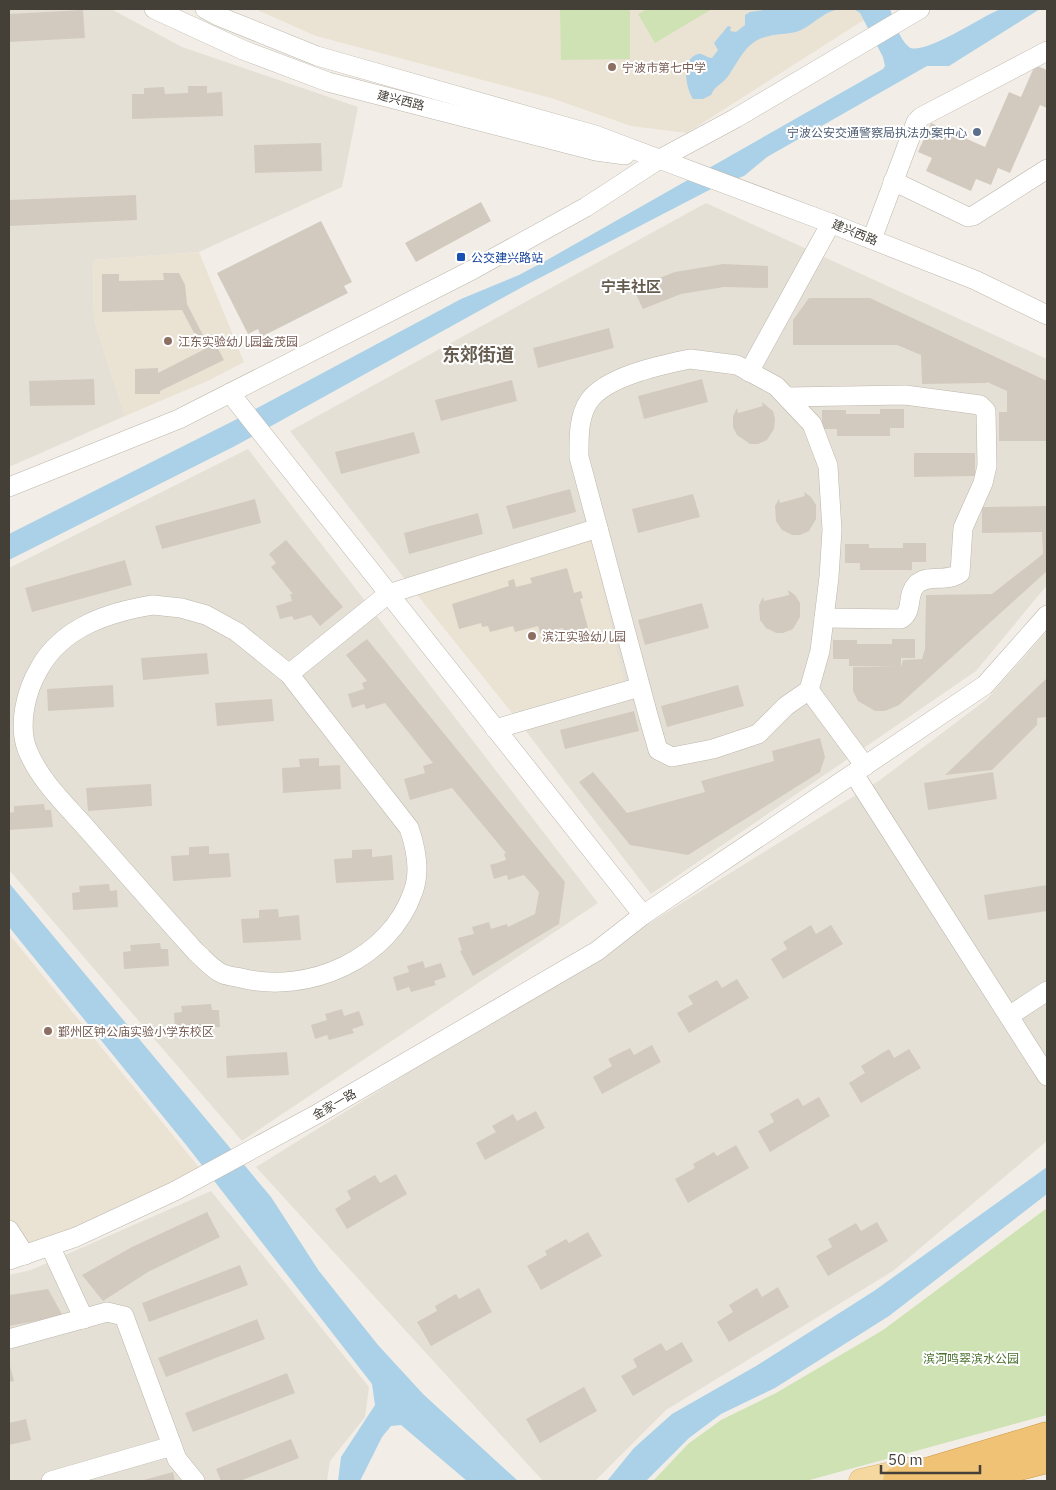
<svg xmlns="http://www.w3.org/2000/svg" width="1056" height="1490" viewBox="0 0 1056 1490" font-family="'IBM Plex Sans','Noto Sans SC',sans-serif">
  <rect width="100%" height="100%" fill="#f2eee7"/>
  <!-- residential -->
  <g fill="#e5e0d6">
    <polygon points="9,9 111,9 182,47 358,107 342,187 199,252 93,260 94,320 125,416 9,467"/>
    <polygon points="706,203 1047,359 1047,585 976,671 651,894 512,713 624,681 414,591 290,431"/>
    <polygon points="248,449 598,903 242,1141 9,870 9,568"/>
    <polygon points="1047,631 1047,1141 893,1271 666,1410 595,1481 543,1481 256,1167 880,780 987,699"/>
    <polygon points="211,1191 369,1387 365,1417 330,1461 327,1481 9,1481 9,1275 31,1270"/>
  </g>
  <!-- education -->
  <g fill="#eae2d3">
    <polygon points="255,9 881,9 687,133 631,126 551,98 316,36"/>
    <polygon points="199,252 244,362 210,380 125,416 94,320 93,260"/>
    <polygon points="592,541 624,681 512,713 414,591"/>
    <polygon points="9,934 201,1170 109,1214 28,1246 9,1249"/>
  </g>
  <!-- green -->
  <g fill="#cfe2b4">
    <polygon points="560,9 630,9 630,59 561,60"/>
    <polygon points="647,9 712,9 655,43 638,14"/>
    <polygon points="1047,1208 1047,1415 806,1481 653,1481 688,1444 721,1420 776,1393 883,1330"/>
  </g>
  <!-- water -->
  <g fill="#aad1e8">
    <path d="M 771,9 L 840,9 C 825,11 816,22 803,29 C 792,35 780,33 769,36 C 746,41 740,59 729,75 C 723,84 715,85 711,95 L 703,99 L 693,99 C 686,89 680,59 698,54 C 703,53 706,58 712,58 L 718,50 L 714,43 L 728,26 L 731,27 L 730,31 L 736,32 L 745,25 L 745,15 L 750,12 Z"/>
    <path d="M 854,9 L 890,9 C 894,20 899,39 909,47 C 923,57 985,14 1001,9 C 1012,6 1029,9 1040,9 L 949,66 L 927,66 L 767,157 L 744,176 L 717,186 L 526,285 L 235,446 L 9,560 L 9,534 L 235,420 L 461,299 L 519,275 L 547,260 L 883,69 L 885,66 L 883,57 L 860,13 Z"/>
    <polygon points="9,883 271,1197 319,1271 378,1345 423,1394 518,1481 467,1481 401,1425 391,1426 382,1437 360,1481 338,1481 341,1457 375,1405 372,1384 187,1146 9,927"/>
    <polygon points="1047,1167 1047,1194 889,1316 775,1388 721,1414 689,1438 646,1481 607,1481 634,1448 672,1414 756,1366 874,1291"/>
  </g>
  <!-- building -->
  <g fill="#d2cabe">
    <polygon points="83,10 85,38 9,42 9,14"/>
    <polygon points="1035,65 1047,70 1047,108 1040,105 1010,173 998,168 991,185 976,179 971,191 926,171 932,158 918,152 931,123 985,147 1009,92 1021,97"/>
    <polygon points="188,86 207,86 207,93 222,92 223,116 132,119 132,94 144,94 144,88 164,87 165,94 188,93"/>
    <polygon points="321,143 322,171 255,173 254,145"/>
    <polygon points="136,195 137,220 9,226 9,200"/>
    <polygon points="481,202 491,221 416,262 405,243"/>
    <polygon points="321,221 352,282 344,286 348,293 261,337 258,329 248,334 217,273"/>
    <polygon points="723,264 768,266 768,288 724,287 681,294 643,309 633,288 675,272"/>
    <polygon points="163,273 179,273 185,285 187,304 208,345 215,343 224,360 160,391 160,394 135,394 135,369 158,368 158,373 203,350 182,310 102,312 102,274 119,274 119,281 164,280"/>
    <polygon points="809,298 870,298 1047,381 1047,441 999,441 999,412 1007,412 1007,391 987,382 987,383 922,384 921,355 897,345 793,345 793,320"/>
    <polygon points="609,328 614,348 538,368 533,348"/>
    <polygon points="94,379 95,405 30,406 29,381"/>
    <polygon points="702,379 708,402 644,419 638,396"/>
    <polygon points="512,380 517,401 441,421 435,400"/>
    <polygon points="762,402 773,411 775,419 774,429 767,440 758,444 750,444 737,435 733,427 733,416 737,408 738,413 763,406"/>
    <polygon points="880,409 904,409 904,428 890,428 890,436 837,436 837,429 822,429 822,410 846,410 846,414 880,414"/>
    <polygon points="414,432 420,453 341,474 335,452"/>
    <polygon points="914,453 975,453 975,476 914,477"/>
    <polygon points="570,489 576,512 513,529 506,506"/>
    <polygon points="804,492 811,497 816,505 816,519 809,531 800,535 792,535 782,530 776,521 775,506 779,499 780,503 805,496"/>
    <polygon points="693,494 700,517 638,533 632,509"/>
    <polygon points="255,499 261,523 162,549 155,526"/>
    <polygon points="1047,506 1047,571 899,705 885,711 875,711 858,701 853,691 853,667 898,666 849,666 849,659 833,659 833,640 857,640 857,644 892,644 892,639 915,639 915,658 901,658 901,667 903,660 922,659 925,649 926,595 992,594 1043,554 1042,532 982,533 982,507"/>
    <polygon points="478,513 483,534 409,554 404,533"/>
    <polygon points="286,540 343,607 320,626 311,615 294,620 292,616 280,619 276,606 292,601 290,594 293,594 271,567 276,563 269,554"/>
    <polygon points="903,543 926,543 926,562 912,562 912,570 860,570 860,563 845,563 845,544 869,544 869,548 903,548"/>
    <polygon points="125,560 132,585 32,612 25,588"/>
    <polygon points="567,568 574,593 581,591 583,598 580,599 588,628 564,634 563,628 540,633 538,626 515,632 513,626 490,632 488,626 482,627 481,623 459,629 452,604 509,586 508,581 514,579 516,587 532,583 530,578"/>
    <polygon points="788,590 795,595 800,603 800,617 793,629 783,633 776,633 766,628 760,620 759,605 763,597 764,601 789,595"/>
    <polygon points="702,603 709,628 645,645 638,620"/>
    <polygon points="367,639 565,882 559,924 473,976 460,951 462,950 458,938 474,934 472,927 489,922 491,929 507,924 508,927 535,914 539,892 524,875 508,880 507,875 494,879 490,865 506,860 504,854 506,853 452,788 410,800 404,779 425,773 423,766 433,763 385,703 366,709 364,704 352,708 348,694 364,689 362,683 367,681 346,655"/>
    <polygon points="207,653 209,674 143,680 141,658"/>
    <polygon points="1047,678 1047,717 1037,718 1037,725 992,770 945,775"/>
    <polygon points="113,685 114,707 48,711 47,689"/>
    <polygon points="738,685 744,706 667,727 661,706"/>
    <polygon points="272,699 274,721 217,726 215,703"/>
    <polygon points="634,711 639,731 565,749 560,730"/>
    <polygon points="820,738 825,757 820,772 688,855 630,845 579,782 593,772 627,813 705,792 701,781 774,761 772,751"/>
    <polygon points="319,758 319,766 340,765 341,789 283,793 282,768 300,767 299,759"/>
    <polygon points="993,772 997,799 928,810 924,783"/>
    <polygon points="151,784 152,806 88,811 86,788"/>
    <polygon points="44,804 45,810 51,810 53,827 9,830 9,813 14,812 14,806"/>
    <polygon points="209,846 209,854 229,853 231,877 173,881 171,856 189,855 189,847"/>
    <polygon points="372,849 372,857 392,855 394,880 336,883 334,859 352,858 352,850"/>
    <polygon points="109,884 110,891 117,890 118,907 73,910 72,893 80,892 79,886"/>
    <polygon points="1047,885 1047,911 988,920 984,895"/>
    <polygon points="278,909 279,917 299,915 301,940 243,943 241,919 259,918 259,910"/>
    <polygon points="811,925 816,934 831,925 843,944 783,979 771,959 787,949 783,942"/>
    <polygon points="160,943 161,949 168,949 169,966 124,969 123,952 131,951 130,945"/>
    <polygon points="423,961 425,968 441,963 446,977 434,981 436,985 411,992 409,987 397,991 393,977 409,972 407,966"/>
    <polygon points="737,979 749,998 689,1033 677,1013 693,1004 688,996 717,980 722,988"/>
    <polygon points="211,1004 212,1010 219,1010 220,1027 175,1030 174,1013 182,1012 181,1006"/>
    <polygon points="342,1009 344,1016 359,1011 364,1025 352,1029 354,1033 329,1040 327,1035 315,1039 311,1025 327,1020 325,1014"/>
    <polygon points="652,1045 661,1062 602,1094 593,1077 612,1066 608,1059 630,1048 634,1055"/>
    <polygon points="889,1049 894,1058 909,1049 921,1068 861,1103 849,1083 865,1073 861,1066"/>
    <polygon points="287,1052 289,1075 227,1078 226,1056"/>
    <polygon points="819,1097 830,1116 770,1152 758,1131 774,1122 770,1114 798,1098 803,1106"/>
    <polygon points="536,1111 545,1128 485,1160 476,1143 496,1132 492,1126 513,1114 517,1121"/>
    <polygon points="736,1145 749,1168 688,1203 675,1179 695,1168 693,1164 714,1152 717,1156"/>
    <polygon points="396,1174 407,1194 347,1229 335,1209 351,1199 347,1191 375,1175 380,1183"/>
    <polygon points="207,1212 220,1237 148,1272 103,1301 82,1275 132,1247"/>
    <polygon points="877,1222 888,1241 828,1276 816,1256 832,1247 828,1239 856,1223 861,1231"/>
    <polygon points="588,1232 602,1256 541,1290 527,1266 547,1255 545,1251 566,1239 569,1243"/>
    <polygon points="240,1265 248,1285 149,1322 142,1303"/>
    <polygon points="778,1287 789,1307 729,1342 717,1322 733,1312 729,1305 757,1288 762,1297"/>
    <polygon points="479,1288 492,1312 431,1346 417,1322 437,1311 435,1306 456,1294 459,1299"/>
    <polygon points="48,1289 63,1316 9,1326 9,1295"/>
    <polygon points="257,1319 265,1339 166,1377 158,1358"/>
    <polygon points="682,1342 693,1361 633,1396 621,1376 637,1367 633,1359 661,1343 666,1351"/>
    <polygon points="9,1362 14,1381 9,1382"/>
    <polygon points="287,1373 295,1393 193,1432 185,1413"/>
    <polygon points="584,1387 597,1411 540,1443 526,1419"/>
    <polygon points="26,1419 31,1440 9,1445 9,1423"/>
    <polygon points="291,1439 299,1458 240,1481 221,1481 216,1469"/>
    <polygon points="173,1472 175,1481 140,1481"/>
  </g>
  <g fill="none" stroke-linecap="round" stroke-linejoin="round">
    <!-- minor casing -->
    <g stroke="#bcb6ab" stroke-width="20">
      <g id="minor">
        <polyline points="154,9 243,50 328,82 596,151 625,155"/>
        <polyline points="205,9 218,16 317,56 595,135 822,220 975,280 1047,315"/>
        <polyline points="893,181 968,217 973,216 1047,169"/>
        <polyline points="872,239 916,122 921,117 1047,51"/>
        <path d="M 690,359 L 737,365 L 776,386 L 812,424 L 828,466 L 832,530 L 829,577 L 820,651 L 809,690 L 786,706 L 758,734 L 713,749 L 672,757 L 658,750 L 648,715 L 579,457 C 579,439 578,417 589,401 C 606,376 662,365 690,359 Z"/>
        <polyline points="749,372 831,223"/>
        <polyline points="230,393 643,915"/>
        <path d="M 787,397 L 905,395 L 980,405 L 986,411 L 987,466 L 983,483 L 963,528 L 960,573 C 947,583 927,573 916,585 C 906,595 914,611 901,619 L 824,618"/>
        <polyline points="9,487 179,419 472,270 586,207 658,160 736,118 920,9"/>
        <path d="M 153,605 L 181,608 L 206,615 L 237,632 L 289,674 L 409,828 C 416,848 421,871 413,892 C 390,959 308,995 241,978 C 236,977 228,976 223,974 C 213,970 204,959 196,952 C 160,912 124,871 88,830 C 67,806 39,780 27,749 C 18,724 26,691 39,669 C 62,627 109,612 153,605 Z"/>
        <polyline points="289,674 388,594 598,528"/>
        <polyline points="809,690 865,766"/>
        <polyline points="495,729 640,687"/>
        <polyline points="854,774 1047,1076"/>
        <polyline points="1009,1016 1047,991"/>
        <polyline points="9,1230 25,1255"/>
        <polyline points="50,1246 84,1319"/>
        <polyline points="9,1260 76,1237 175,1191 319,1113 597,951 643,915 985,685 1047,615"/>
        <polyline points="9,1339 107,1312 124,1316 177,1459 195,1481"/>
        <polyline points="51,1481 172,1446"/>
      </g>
    </g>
    <!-- major casing -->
    <g stroke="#d7b470" stroke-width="25">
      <polyline id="major" points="861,1481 917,1468"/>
    </g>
    <!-- highway casing -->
    <g stroke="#cd9747" stroke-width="29">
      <g id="highway">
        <polyline points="897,1481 1047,1436"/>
        <polyline points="962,1481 1047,1459"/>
      </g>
    </g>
    <!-- minor -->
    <use href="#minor" stroke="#fff" stroke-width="19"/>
    <!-- major -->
    <use href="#major" stroke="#f4d89f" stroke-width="24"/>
    <!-- highway -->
    <use href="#highway" stroke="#efc276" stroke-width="28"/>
  </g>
  <!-- markers -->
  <g fill="#8d6e63" stroke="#fff" stroke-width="2">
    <circle cx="612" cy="67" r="5"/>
    <circle cx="168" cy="341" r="5"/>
    <circle cx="532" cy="636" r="5"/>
    <circle cx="48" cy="1031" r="5"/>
  </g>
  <circle fill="#5c6f8a" stroke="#fff" stroke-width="2" cx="977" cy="132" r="5"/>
  <rect fill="#1a4fb4" stroke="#fff" stroke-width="2" x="456" y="252" width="10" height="10" rx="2.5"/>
  <g text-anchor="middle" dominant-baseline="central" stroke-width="4" stroke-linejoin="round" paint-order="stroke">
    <!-- education labels -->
    <g font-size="12" fill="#785e54" stroke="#fff" text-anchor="start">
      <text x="622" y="67">宁波市第七中学</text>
      <text x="178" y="341">江东实验幼儿园金茂园</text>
      <text x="542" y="636">滨江实验幼儿园</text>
      <text x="58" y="1031">鄞州区钟公庙实验小学东校区</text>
    </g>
    <!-- street labels -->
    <g font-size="12" fill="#443f37" stroke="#fff">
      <text transform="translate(401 100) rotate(14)">建兴西路</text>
      <text transform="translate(855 232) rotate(22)">建兴西路</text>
      <text transform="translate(334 1104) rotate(-30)">金家一路</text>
    </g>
    <!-- service labels -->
    <g font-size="12" fill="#4e5e75" stroke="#fff" text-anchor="end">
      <text x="967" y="132">宁波公安交通警察局执法办案中心</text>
    </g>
    <!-- transit labels -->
    <g font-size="12" fill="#164399" stroke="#fff" text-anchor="start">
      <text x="471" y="257">公交建兴路站</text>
    </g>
    <!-- park labels -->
    <g font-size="12" fill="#4b7030" stroke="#fff">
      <text x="971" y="1358">滨河鸣翠滨水公园</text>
    </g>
    <!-- quarter labels -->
    <g font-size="15" font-weight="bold" fill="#665c4f" stroke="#fff">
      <text x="631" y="286">宁丰社区</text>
    </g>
    <!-- district labels -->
    <g font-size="18" font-weight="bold" fill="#665c4f" stroke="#fff">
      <text x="478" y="354">东郊街道</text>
    </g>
  </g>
  <!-- border -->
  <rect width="1056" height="1490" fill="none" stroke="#443f37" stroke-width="20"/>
  <!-- scale -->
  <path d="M881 1465v8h99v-8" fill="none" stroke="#443f37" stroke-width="2.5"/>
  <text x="888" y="1465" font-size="15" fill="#443f37" stroke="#ffffff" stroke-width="4" paint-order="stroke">50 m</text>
</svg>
